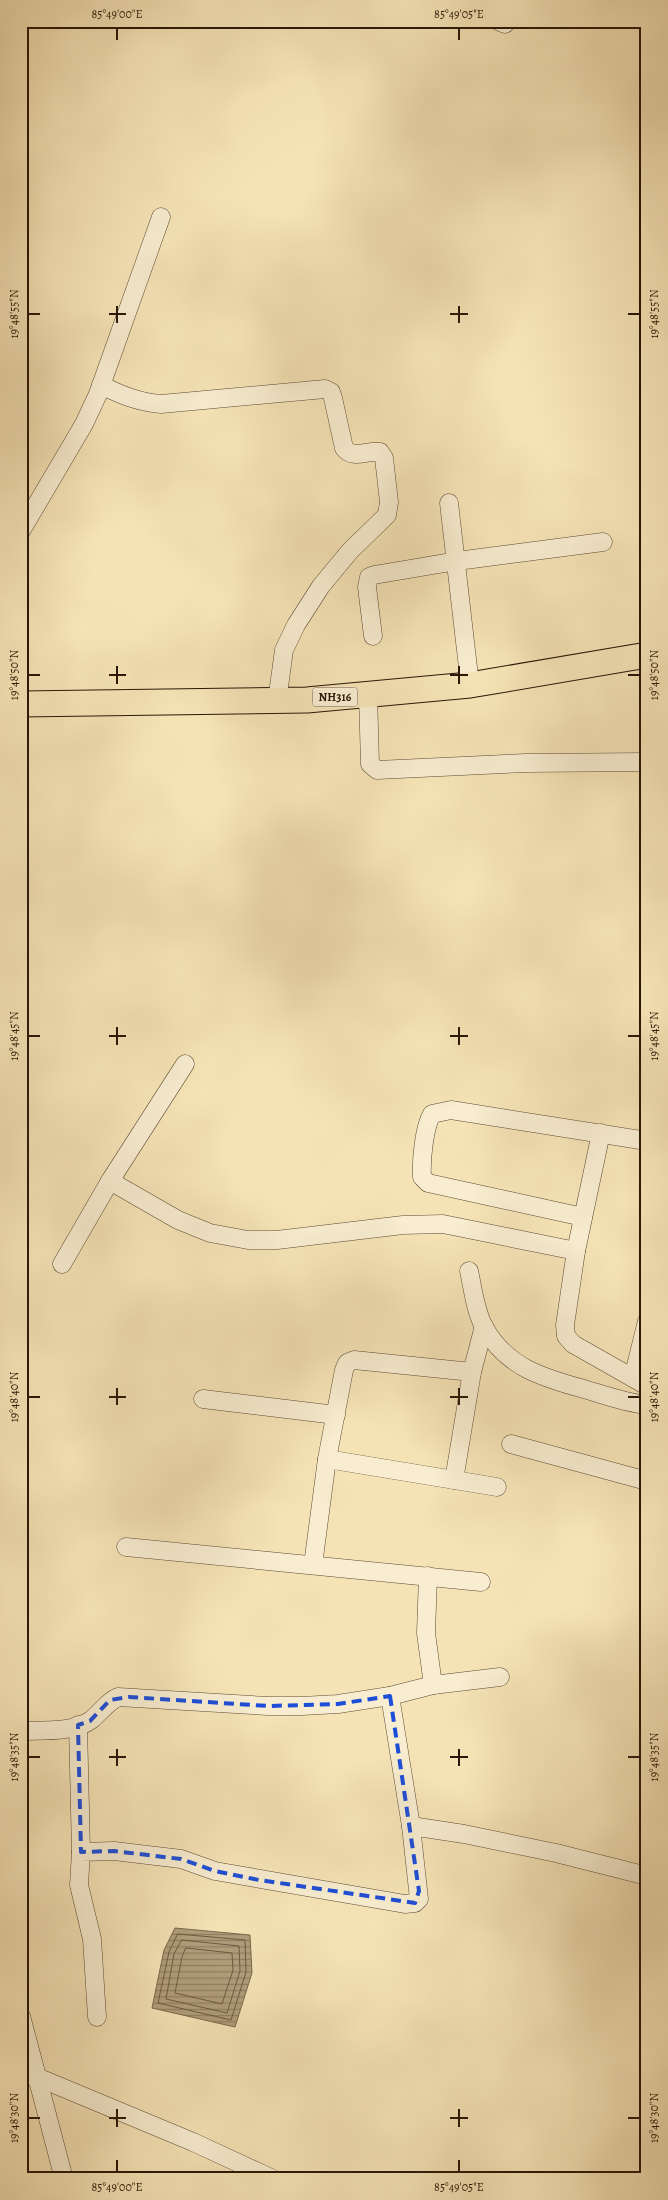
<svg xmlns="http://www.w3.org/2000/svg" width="668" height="2200" viewBox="0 0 668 2200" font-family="Alegreya,serif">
  <defs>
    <pattern id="water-rules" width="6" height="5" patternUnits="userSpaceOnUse" patternTransform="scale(1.25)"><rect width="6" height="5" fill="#b09d7a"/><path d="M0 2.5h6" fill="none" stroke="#8f7f62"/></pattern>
  </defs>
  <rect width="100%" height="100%" fill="#f5e3b6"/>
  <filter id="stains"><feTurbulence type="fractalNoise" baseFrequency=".004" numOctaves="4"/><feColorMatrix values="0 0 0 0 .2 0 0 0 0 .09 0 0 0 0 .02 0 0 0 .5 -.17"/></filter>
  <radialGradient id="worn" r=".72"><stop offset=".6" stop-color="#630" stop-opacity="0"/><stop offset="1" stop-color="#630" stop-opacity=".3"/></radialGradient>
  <!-- water -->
  <polygon fill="url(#water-rules)" stroke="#7a674c" points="175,1928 250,1935 252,1973 235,2027 152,2008 164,1950"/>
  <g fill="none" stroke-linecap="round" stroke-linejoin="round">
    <!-- shore -->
    <g stroke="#6c5a40" stroke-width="1">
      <polygon points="178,1934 245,1940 246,1972 231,2020 158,2003 169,1952"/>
      <polygon points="182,1940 239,1946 240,1971 227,2013 166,1999 174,1954"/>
      <polygon points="186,1948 232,1953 233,1970 222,2004 175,1993 182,1957"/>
    </g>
    <!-- minor casing -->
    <g stroke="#5c4932" stroke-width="19">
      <g id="minor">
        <polyline points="498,21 505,24"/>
        <path d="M 101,385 C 121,395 138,402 161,404 L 325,389 L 331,392 L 333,398 L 344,448 C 353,460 367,450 380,452 L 384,458 L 389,502 L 387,515 L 350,551 L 321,586 L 296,625 L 284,650 L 277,701"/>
        <polyline points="449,503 470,685"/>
        <polyline points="21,531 84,424 98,394 161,217"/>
        <polyline points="373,636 367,587 369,577 374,575 457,561 603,542"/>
        <polyline points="368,694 370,764 377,770 526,763 647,762"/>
        <polyline points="601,1133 576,1251 565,1325 566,1336 573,1344 647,1386"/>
        <polyline points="110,1181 178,1220 210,1233 248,1240 277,1240 403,1225 443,1224 576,1251"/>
        <path d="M 583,1217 L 428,1183 L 422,1177 C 421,1161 424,1127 432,1114 L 451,1110 L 647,1141"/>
        <polyline points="62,1264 110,1181 185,1064"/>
        <path d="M 469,1271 C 473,1289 475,1310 484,1327 C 506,1367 543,1378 584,1389 C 604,1395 626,1403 647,1405"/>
        <polyline points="633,1378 647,1321"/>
        <polyline points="203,1399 336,1415"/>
        <polyline points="511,1444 647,1481"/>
        <polyline points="327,1459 497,1487"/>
        <polyline points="454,1480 472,1372 484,1326"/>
        <polyline points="126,1547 481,1582"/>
        <polyline points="313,1565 327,1459 344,1370 347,1363 354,1360 472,1372"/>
        <polyline points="428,1576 426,1633 433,1685"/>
        <polyline points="78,1725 81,1852"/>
        <path d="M 21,1731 C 42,1730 73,1733 91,1720 C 101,1712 107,1702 118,1697 L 268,1706 L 302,1706 L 338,1704 L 390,1696 L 433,1685 L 500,1677"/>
        <polyline points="411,1826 464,1834 556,1853 647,1876"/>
        <polyline points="21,2016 64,2179"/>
        <polyline points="97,2017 92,1939 79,1885 81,1852 114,1851 181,1859 215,1871 405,1904 415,1903 419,1899 411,1826 390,1696"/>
        <polyline points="21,2074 37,2077 193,2142 273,2179"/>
      </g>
    </g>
    <!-- highway casing -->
    <g stroke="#291606" stroke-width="27">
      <polyline id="highway" points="21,704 307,700 470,685 647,655"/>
    </g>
    <!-- minor -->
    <use href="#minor" stroke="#f8edd0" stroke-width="18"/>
    <!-- highway -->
    <use href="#highway" stroke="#f5e3b6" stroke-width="25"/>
  </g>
  <!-- marked area -->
  <path fill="none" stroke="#1d4ed8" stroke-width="4" stroke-dasharray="10 6" stroke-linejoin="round" d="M 390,1696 L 419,1891 L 415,1903 L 259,1880 L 215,1871 L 181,1859 L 114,1851 L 81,1852 L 78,1725 L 90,1721 L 110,1700 L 129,1697 L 268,1706 L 338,1704 Z"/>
  <!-- ticks -->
  <path fill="none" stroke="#291606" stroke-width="2" d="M 117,28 L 117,40M 459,28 L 459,40M 117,306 L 117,323M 459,306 L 459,323M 28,314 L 40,314M 109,314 L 126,314M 450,314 L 468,314M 628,314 L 640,314M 117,666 L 117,684M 459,666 L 459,684M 28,675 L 40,675M 109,675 L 126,675M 450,675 L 468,675M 628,675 L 640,675M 117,1027 L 117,1045M 459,1027 L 459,1045M 28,1036 L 40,1036M 109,1036 L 126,1036M 450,1036 L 468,1036M 628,1036 L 640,1036M 117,1388 L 117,1405M 459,1388 L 459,1405M 28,1397 L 40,1397M 109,1397 L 126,1397M 450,1397 L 468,1397M 628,1397 L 640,1397M 117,1749 L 117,1766M 459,1749 L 459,1766M 28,1757 L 40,1757M 109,1757 L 126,1757M 450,1757 L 468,1757M 628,1757 L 640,1757M 117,2109 L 117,2127M 459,2109 L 459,2127M 28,2118 L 40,2118M 109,2118 L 126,2118M 450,2118 L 468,2118M 628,2118 L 640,2118M 117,2160 L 117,2172M 459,2160 L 459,2172"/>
  <g text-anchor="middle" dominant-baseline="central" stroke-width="4" stroke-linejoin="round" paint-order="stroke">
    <!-- shield labels -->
    <rect fill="#f8edd0" stroke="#675643" stroke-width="1" x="312.5" y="687.5" width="45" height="19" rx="4"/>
    <g font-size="12" font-weight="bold" fill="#291606">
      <text x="335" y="697">NH316</text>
    </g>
  </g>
  <!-- margin -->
  <rect width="668" height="2200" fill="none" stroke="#f5e3b6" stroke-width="55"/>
  <rect x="28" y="28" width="612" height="2144" fill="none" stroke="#291606" stroke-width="2"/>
  <g font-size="12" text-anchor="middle" fill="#291606">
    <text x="117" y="18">85°49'00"E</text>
    <text x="459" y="18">85°49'05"E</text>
    <text transform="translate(14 314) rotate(-90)" y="4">19°48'55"N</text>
    <text transform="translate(654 314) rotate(-90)" y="4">19°48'55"N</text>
    <text transform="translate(14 675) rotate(-90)" y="4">19°48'50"N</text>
    <text transform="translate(654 675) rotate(-90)" y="4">19°48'50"N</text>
    <text transform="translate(14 1036) rotate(-90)" y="4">19°48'45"N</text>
    <text transform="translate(654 1036) rotate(-90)" y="4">19°48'45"N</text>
    <text transform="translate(14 1397) rotate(-90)" y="4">19°48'40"N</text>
    <text transform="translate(654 1397) rotate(-90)" y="4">19°48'40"N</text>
    <text transform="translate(14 1757) rotate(-90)" y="4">19°48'35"N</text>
    <text transform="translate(654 1757) rotate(-90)" y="4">19°48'35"N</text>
    <text transform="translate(14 2118) rotate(-90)" y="4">19°48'30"N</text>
    <text transform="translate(654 2118) rotate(-90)" y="4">19°48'30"N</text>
    <text x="117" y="2191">85°49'00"E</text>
    <text x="459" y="2191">85°49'05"E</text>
  </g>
  <rect width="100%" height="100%" filter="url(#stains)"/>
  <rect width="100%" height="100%" fill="url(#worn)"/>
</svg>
